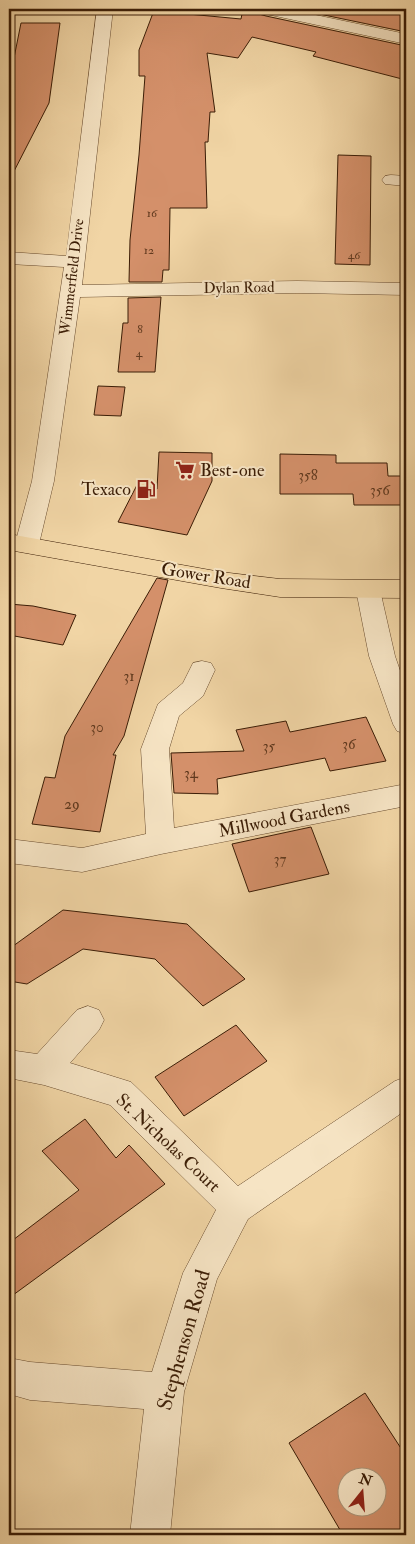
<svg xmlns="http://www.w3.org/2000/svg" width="415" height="1544" viewBox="0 0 415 1544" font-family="'IM FELL Double Pica',serif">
  <rect width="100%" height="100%" fill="#f1d5a5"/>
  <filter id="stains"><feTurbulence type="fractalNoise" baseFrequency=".004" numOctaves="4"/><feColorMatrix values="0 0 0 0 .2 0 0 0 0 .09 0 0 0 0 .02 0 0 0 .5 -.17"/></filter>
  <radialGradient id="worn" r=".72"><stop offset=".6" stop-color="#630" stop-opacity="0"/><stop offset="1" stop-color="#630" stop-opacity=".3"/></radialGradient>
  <!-- building -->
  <g fill="#d4906a" stroke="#3b1d06" fill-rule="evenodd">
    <polygon points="243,9 256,9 259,14 266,16 406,46 406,80 313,56 316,52 252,37 238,58 207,53 215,112 210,112 208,142 205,142 207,208 170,208 169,270 163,270 162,282 129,282 130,240 139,155 145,76 139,76 139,50 153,13 166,13 167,12 241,19"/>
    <polygon points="295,9 406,9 406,32"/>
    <polygon points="21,23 60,23 49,103 9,181 9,83"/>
    <polygon points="338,155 371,156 370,265 335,264"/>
    <polygon points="161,297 155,372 118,372 123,323 128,323 128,298"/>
    <polygon points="98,386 125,387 121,416 94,415"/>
    <polygon points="159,452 212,453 212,481 187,535 118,522 137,485 157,489"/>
    <polygon points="280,454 336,455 336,463 387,463 388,476 406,476 406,505 354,505 353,494 280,494"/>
    <polygon points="157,578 168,580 124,736 113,755 116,755 100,832 32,824 45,777 55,778 65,736"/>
    <polygon points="9,604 33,606 76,615 63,645 9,635"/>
    <polygon points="366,717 386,761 330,771 325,758 217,779 218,794 174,793 171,753 244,751 236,730 286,721 290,732"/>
    <polygon points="311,827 329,874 249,892 232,844"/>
    <polygon points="63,910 187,924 245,979 203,1006 155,959 83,949 27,984 9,981 9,949"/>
    <polygon points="236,1025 267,1061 184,1116 155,1077"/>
    <polygon points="85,1119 116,1158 129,1145 165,1184 9,1298 9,1243 79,1190 42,1151"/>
    <path d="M 365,1393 L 406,1456 L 406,1535 L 343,1535 L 289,1443 ZM 348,1476 L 378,1476 L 378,1506 L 348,1506 Z"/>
  </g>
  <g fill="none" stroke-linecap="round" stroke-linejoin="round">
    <!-- minor casing -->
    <g stroke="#684b2e" stroke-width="1">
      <g id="minor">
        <polygon points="97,9 113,9 82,285 297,281 406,283 406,295 297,293 80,297 54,481 39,544 35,550 27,552 19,550 15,544 32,481 64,267 9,264 9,252 66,256"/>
        <polygon points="258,9 287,9 406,34 406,44 266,14 260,12"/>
        <polygon points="391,175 406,176 406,186 385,184 382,180 385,176"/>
        <polygon points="368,581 377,584 380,590 395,656 406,688 406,734 397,731 393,724 369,656 356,590 359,584"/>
        <polygon points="202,661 211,663 215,670 203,696 179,716 169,749 174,828 406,784 406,806 161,854 82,872 9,863 9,839 82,848 146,834 141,749 158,704 183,683 193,663"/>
        <polygon points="88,1006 99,1010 104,1020 99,1030 70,1063 131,1082 238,1186 395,1081 406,1077 406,1110 248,1219 217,1279 184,1392 170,1535 130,1535 144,1409 30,1400 9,1394 9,1358 30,1362 152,1372 183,1273 216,1210 110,1105 44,1085 9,1078 9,1050 37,1054 77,1010"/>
      </g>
    </g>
    <!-- major casing -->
    <g stroke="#3b1d06" stroke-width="1">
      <polygon id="major" points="9,534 221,572 280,579 406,580 406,598 280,597 221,588 9,550"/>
    </g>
    <!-- minor -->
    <use href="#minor" fill="#f6e4c4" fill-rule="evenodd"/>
    <!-- major -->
    <use href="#major" fill="#f1d5a5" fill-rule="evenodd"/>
  </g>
  <!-- icons -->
  <defs>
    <g id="supermarket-bare" transform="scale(1.5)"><path d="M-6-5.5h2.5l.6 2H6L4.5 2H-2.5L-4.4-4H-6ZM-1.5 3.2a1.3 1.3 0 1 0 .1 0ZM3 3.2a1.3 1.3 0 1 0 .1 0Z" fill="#8f2418" stroke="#f6e4c4" stroke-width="2.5" paint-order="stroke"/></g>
    <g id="fuel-bare" transform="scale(1.5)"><path d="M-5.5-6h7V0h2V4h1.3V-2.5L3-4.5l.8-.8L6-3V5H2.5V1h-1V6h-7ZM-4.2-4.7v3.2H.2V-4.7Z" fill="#8f2418" stroke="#f6e4c4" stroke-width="2.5" paint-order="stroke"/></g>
  </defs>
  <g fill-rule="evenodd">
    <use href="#supermarket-bare" x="185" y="470"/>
    <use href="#fuel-bare" x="146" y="489"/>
  </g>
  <g text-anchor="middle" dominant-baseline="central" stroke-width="4" stroke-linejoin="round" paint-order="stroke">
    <!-- far-number labels -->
    <g font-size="12" fill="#613a1f">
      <text x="152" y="213">16</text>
      <text x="149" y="250">12</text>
      <text x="354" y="255">46</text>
      <text x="140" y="329">8</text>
      <text x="139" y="353">4</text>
    </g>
    <!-- far-street labels -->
    <g font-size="15" fill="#3b1d06" stroke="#f6e4c4">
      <text transform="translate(72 277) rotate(-83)">Wimmerfield Drive</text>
      <text transform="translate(239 288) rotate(-1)">Dylan Road</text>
    </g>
    <!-- number labels -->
    <g font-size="15" fill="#613a1f">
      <text x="308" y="475">358</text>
      <text x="380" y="490">356</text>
      <text x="129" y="676">31</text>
      <text x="97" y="727">30</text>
      <text x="349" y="744">36</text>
      <text x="269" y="746">35</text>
      <text x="191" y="773">34</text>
      <text x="72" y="804">29</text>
      <text x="280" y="859">37</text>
    </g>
    <!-- poi labels -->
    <g font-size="18" fill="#3b1d06" stroke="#f6e4c4" text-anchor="start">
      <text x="200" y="470">Best-one</text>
      <text x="131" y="489" text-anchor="end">Texaco</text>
    </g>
    <!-- street labels -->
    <g font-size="18" fill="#3b1d06" stroke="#f6e4c4">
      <text transform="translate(206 576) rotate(9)">Gower Road</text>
      <text transform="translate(284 819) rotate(-11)">Millwood Gardens</text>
      <text transform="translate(168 1143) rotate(43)">St. Nicholas Court</text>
    </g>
    <!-- near-street labels -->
    <g font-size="21" fill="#3b1d06" stroke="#f6e4c4">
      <text transform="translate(184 1340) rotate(-74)">Stephenson Road</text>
    </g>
  </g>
  <!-- margin -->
  <rect width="415" height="1544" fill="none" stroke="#f1d5a5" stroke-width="30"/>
  <rect x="10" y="10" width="395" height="1524" fill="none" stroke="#3b1d06" stroke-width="2.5"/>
  <rect x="15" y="15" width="385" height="1514" fill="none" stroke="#3b1d06"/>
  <!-- north arrow -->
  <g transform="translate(362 1492) rotate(17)"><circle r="24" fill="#f6e4c4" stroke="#ab9478"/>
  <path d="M0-4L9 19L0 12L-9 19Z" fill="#8f2418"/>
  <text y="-8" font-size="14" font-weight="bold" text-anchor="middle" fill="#3b1d06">N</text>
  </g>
  <rect width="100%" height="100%" filter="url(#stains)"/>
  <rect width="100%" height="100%" fill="url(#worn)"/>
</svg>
